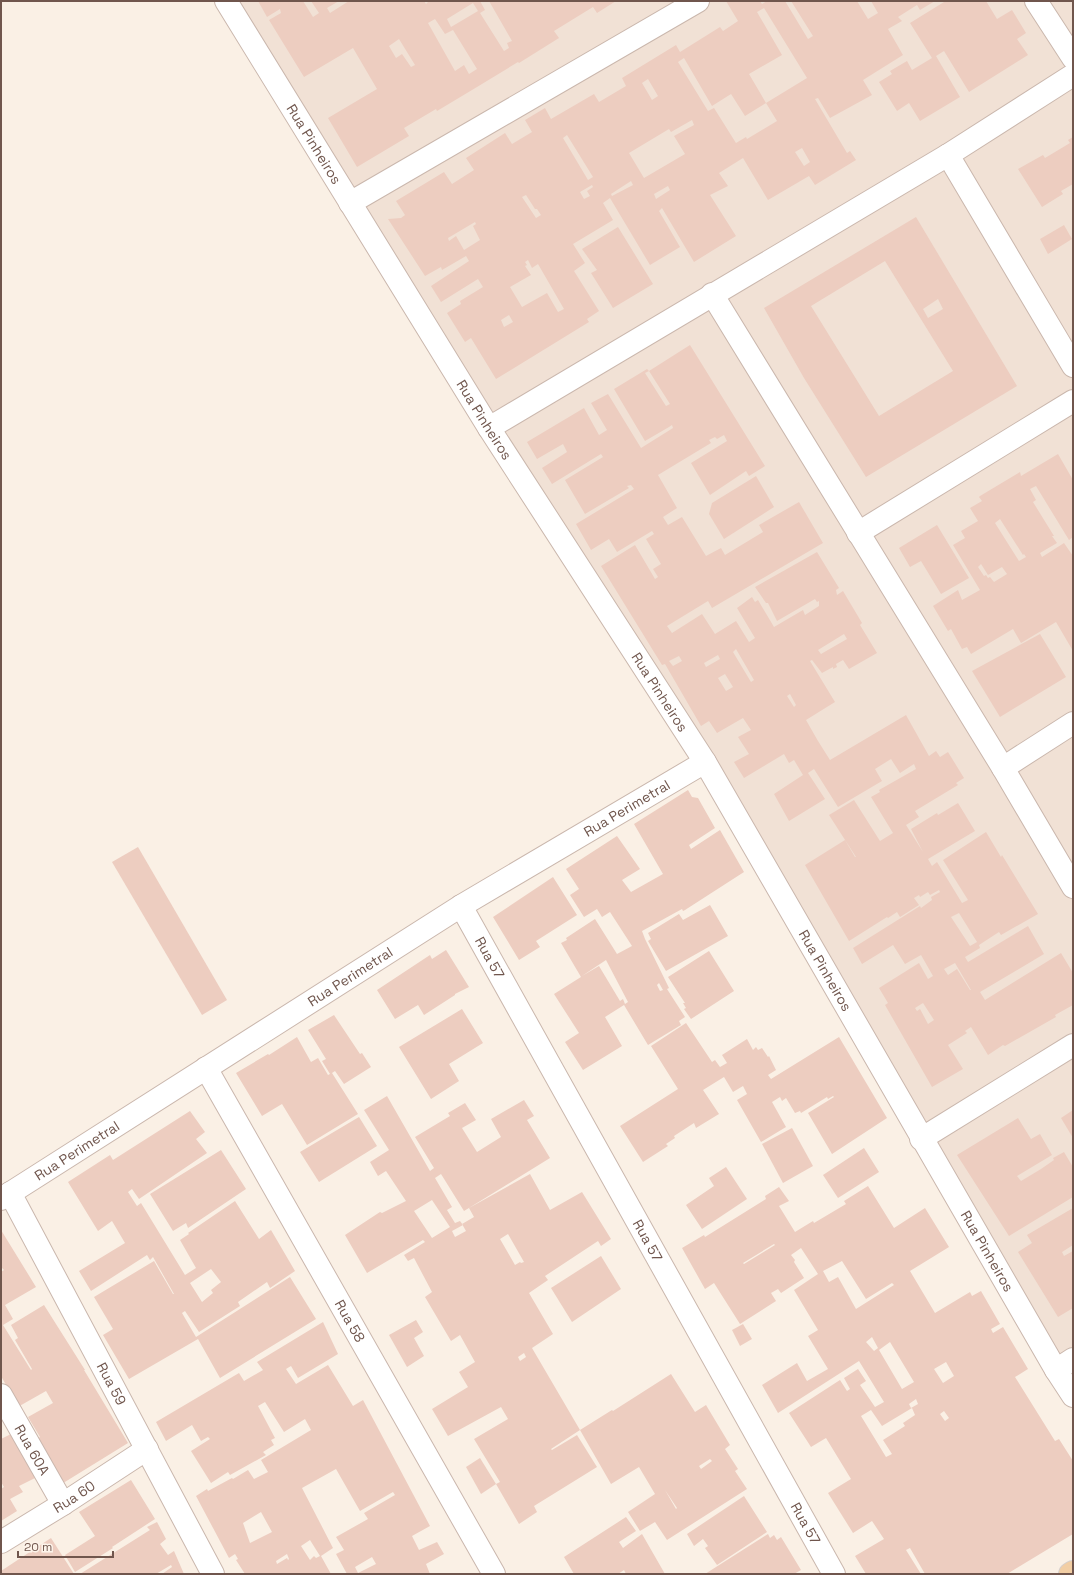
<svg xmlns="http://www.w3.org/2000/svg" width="1074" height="1575" viewBox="0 0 1074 1575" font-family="'Space Grotesk',sans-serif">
  <rect width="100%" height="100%" fill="#faf0e5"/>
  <!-- residential -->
  <polygon fill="#f1e1d5" points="226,1 1073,1 1073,1359 1056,1370 705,762"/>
  <!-- building -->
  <g fill="#edcdc0" fill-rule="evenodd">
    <path d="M 258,1 L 303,1 L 313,17 L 319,13 L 311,1 L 339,1 L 327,8 L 330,13 L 349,1 L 424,1 L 426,4 L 429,1 L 480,1 L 485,10 L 480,13 L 504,51 L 509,48 L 507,43 L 512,41 L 489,1 L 616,1 L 597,13 L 593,7 L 554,31 L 559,38 L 519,63 L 518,62 L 477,87 L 437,111 L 436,109 L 404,128 L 409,136 L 357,167 L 328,118 L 377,89 L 353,48 L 304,77 L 269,20 L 281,13 L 280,9 L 267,17 ZM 473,3 L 478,11 L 451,27 L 447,19 ZM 435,19 L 445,34 L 453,30 L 477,69 L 469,74 L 464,65 L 455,71 L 428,23 ZM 399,39 L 415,65 L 411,67 L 402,54 L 396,58 L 389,46 Z"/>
    <path d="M 726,1 L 760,1 L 762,4 L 767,1 L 785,1 L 808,39 L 813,36 L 791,1 L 857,1 L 868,19 L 878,13 L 871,1 L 935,1 L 920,10 L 917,5 L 898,17 L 902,21 L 888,29 L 903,55 L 863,80 L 872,95 L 830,118 L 818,98 L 815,99 L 847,153 L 850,151 L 856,160 L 815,185 L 809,176 L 768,200 L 743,158 L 719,173 L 728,186 L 710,195 L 736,236 L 694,262 L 662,208 L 659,211 L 680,247 L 650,265 L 610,198 L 603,203 L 613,220 L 573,244 L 585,263 L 574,271 L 599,311 L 587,319 L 589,322 L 496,379 L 471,338 L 465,342 L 447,313 L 461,304 L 460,301 L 483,287 L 478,279 L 441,302 L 431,286 L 469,261 L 466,256 L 442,270 L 441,267 L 425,276 L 388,219 L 401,218 L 405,215 L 396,201 L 444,172 L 452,184 L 474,170 L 466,158 L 505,133 L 512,144 L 532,132 L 525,120 L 545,108 L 551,119 L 594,94 L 599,102 L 626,86 L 622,78 L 676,45 L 680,52 L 720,27 L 723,31 L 738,21 ZM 764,8 L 807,78 L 766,103 L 777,121 L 747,139 L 746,137 L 736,143 L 714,108 L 708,111 L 678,62 L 684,58 L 712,106 L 731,94 L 745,116 L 766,103 L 749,74 L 782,55 L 757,12 ZM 648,79 L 658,96 L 652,100 L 642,83 ZM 692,120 L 694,125 L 674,136 L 685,154 L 644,178 L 629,153 L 669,129 L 671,132 ZM 567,135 L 593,177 L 588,180 L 563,138 ZM 802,148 L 810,162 L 804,166 L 795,152 ZM 631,181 L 633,185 L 612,196 L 611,194 ZM 592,185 L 593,187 L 587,191 L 590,196 L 584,199 L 580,192 ZM 668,186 L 670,190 L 656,199 L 654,194 ZM 526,195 L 535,209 L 537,209 L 541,215 L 536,218 L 522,197 ZM 475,222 L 476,224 L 473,226 L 480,240 L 464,250 L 456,236 L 449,241 L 448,238 ZM 528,260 L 532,268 L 538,264 L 564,309 L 558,312 L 547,293 L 522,307 L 510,287 L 531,275 L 525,266 L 527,265 L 525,262 ZM 509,315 L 513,322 L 504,327 L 501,320 Z"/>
    <polygon points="943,1 986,1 997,19 1012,10 1026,33 1017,39 1028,55 969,92 944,51 936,56 960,97 920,121 909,103 897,111 879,82 892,74 890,71 907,61 912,70 932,58 910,23 944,2"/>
    <polygon points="1073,137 1073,184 1061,191 1063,194 1042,207 1018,169 1043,155 1045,158 1070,143 1068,140"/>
    <path d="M 916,217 L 1017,386 L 866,477 L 804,378 L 764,308 ZM 885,261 L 953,371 L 879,416 L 811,306 ZM 938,299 L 943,309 L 928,318 L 923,309 Z"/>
    <polygon points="1064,225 1072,239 1048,254 1040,239"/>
    <polygon points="618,227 653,284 613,308 591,273 597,270 582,249"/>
    <path d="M 690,345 L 765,466 L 749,476 L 746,471 L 710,495 L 691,463 L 727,441 L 724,435 L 717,439 L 715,437 L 709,440 L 711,443 L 658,475 L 677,508 L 663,517 L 668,525 L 682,517 L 706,556 L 721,548 L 725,555 L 763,532 L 759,525 L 799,502 L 823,543 L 712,608 L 708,601 L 667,626 L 672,633 L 702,614 L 715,634 L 736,621 L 749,642 L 755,638 L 737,608 L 752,597 L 755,602 L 758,600 L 774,627 L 803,610 L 805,615 L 819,606 L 819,601 L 817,602 L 815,599 L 777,621 L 768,603 L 766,603 L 755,587 L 817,552 L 839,588 L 836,590 L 837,595 L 843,591 L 862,623 L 860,625 L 877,653 L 849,669 L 843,660 L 836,664 L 837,667 L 833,669 L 833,667 L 822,673 L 812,660 L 810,661 L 835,702 L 806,720 L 818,741 L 830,760 L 906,715 L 929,756 L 936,751 L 940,757 L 948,752 L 964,778 L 956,783 L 958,785 L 915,811 L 919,817 L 906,825 L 923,852 L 911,829 L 937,813 L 938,815 L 958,803 L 975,831 L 928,859 L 932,866 L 937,862 L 962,903 L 968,900 L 943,860 L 986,832 L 1001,857 L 1002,855 L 1038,914 L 1001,935 L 999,932 L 979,945 L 980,948 L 965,957 L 968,962 L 1028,926 L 1044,954 L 980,992 L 985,1000 L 1061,953 L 1073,973 L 1073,1005 L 1055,1015 L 1056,1017 L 1005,1046 L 1003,1045 L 988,1055 L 971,1027 L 965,1031 L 967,1033 L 948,1045 L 963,1069 L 932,1087 L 885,1005 L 888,1003 L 879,988 L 919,963 L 928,979 L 933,976 L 921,955 L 905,964 L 893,945 L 862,964 L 853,948 L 920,906 L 921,908 L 932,900 L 931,897 L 940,892 L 939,890 L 930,895 L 928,892 L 920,897 L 919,895 L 914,898 L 919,905 L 900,917 L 897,912 L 888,918 L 887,917 L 849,941 L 805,865 L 845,840 L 855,857 L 856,857 L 829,815 L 854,800 L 880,841 L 893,833 L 871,797 L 880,792 L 879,790 L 916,769 L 914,764 L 900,773 L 891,759 L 875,769 L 882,781 L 838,807 L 814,769 L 808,773 L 825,799 L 789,821 L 774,794 L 803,775 L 794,760 L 789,763 L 784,754 L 744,778 L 734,762 L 749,754 L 738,737 L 751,730 L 743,718 L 717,733 L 709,721 L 701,726 L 665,664 L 662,665 L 601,566 L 635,545 L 655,579 L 658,577 L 653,569 L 661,564 L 646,539 L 654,534 L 652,531 L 617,552 L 609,539 L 591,550 L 576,524 L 634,489 L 631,485 L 627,486 L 629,488 L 585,514 L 565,480 L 603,457 L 601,454 L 552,484 L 542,468 L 567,452 L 563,444 L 537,459 L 527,442 L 584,408 L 599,435 L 607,430 L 591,403 L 608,394 L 641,448 L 673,428 L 672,425 L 669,427 L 645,441 L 614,389 L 647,369 L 649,371 L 645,373 L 666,406 L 670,404 L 649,371 ZM 844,634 L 847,639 L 821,654 L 818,650 ZM 736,649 L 754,680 L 751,682 L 733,652 ZM 718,655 L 720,659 L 706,667 L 704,663 ZM 679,656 L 682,661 L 673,666 L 669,661 ZM 725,674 L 733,687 L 726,691 L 718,678 ZM 790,694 L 796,705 L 794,707 L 787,696 ZM 959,913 L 977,942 L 970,946 L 951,917 ZM 955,963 L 971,990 L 970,990 L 957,969 L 948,975 L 944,969 ZM 923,1003 L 934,1020 L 928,1024 L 920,1009 L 917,1011 L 915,1008 Z"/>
    <path d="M 1058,454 L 1073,480 L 1073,537 L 1069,540 L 1036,486 L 1030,489 L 1036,500 L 1033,502 L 1054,536 L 1052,536 L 1057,543 L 1040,553 L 1042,557 L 1064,543 L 1073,556 L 1073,651 L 1056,622 L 1021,643 L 1013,629 L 971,654 L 967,647 L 962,649 L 951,629 L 948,631 L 933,606 L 958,590 L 962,600 L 980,590 L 953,545 L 965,538 L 961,531 L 978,521 L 970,508 L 982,501 L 979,497 L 980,496 L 1020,472 L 1021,476 ZM 1000,519 L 1023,555 L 1024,554 L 1026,557 L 1019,561 L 995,523 ZM 981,564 L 988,575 L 1002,567 L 1007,574 L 994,582 L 990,577 L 988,578 L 986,575 L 984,576 L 978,567 Z"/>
    <polygon points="756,476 774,507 724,539 709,514 712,503"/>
    <polygon points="937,525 969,578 941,594 921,561 910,567 899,548"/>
    <polygon points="1040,634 1066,677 1000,717 972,671"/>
    <path d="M 688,790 L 692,797 L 698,798 L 715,828 L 689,845 L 691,849 L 720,830 L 744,872 L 685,910 L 683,911 L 682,909 L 642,931 L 645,939 L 669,988 L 667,989 L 685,1017 L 679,1021 L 681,1025 L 648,1045 L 624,1005 L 605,1017 L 622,1046 L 583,1070 L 565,1042 L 579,1033 L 554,994 L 581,977 L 561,943 L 567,940 L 566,938 L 595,919 L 617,954 L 632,946 L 610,912 L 602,917 L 597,909 L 584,917 L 570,895 L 579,889 L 566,869 L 617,836 L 640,869 L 622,880 L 631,892 L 663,874 L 634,824 ZM 606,960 L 628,1002 L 625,1004 L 623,999 L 620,1001 L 599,966 L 582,976 ZM 659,983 L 663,990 L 660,991 L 657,985 Z"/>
    <polygon points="138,847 227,1000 202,1015 112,862"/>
    <polygon points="553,877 577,915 536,941 540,947 519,960 493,917"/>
    <polygon points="710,905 728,936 666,971 648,941 651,939 648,933 679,914 683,920"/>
    <polygon points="446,950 469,987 455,994 455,995 424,1015 418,1005 395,1019 377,990 430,955 432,959"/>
    <polygon points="709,951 734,991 691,1019 684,1009 686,1008 683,1003 685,1003 668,977"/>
    <polygon points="462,1009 483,1043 449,1064 459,1081 431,1099 399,1047"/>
    <polygon points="334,1015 360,1054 362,1053 371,1067 344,1084 335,1071 332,1073 358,1114 307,1145 282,1104 262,1116 236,1073 268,1054 269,1055 297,1037 311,1062 318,1058 328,1075 330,1074 322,1061 326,1059 308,1030"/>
    <polygon points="686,1023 712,1062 715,1060 720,1067 727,1063 722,1055 747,1039 753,1050 756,1047 758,1050 762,1048 768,1057 769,1056 776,1070 768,1075 771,1079 839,1037 887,1118 832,1154 808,1113 834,1097 833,1096 828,1099 827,1097 801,1113 800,1111 795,1113 786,1098 782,1101 780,1097 772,1102 786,1127 761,1142 737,1100 747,1094 743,1086 733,1092 724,1077 703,1090 719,1114 696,1128 694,1123 674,1136 675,1138 666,1144 668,1146 643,1162 620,1126 678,1089 651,1046"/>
    <path d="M 387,1096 L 430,1171 L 434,1168 L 415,1137 L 450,1116 L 448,1113 L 465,1103 L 476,1120 L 462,1128 L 477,1152 L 501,1137 L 491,1119 L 524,1100 L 534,1116 L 527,1120 L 550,1158 L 464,1211 L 441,1174 L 435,1178 L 452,1207 L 447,1210 L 455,1223 L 460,1221 L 463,1225 L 452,1231 L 455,1237 L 466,1231 L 462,1224 L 474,1217 L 469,1208 L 530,1174 L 550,1210 L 582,1192 L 611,1239 L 601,1246 L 598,1241 L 545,1276 L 548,1280 L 529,1293 L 553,1334 L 532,1348 L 580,1430 L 612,1410 L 613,1411 L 671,1374 L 695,1412 L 706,1405 L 730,1445 L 725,1449 L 738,1469 L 735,1471 L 747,1489 L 667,1540 L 655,1522 L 640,1531 L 628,1512 L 655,1494 L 639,1467 L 611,1484 L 580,1430 L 551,1449 L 552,1450 L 577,1435 L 597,1467 L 534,1506 L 537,1512 L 519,1524 L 496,1484 L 500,1482 L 474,1439 L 508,1419 L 501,1407 L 448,1436 L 432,1409 L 468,1387 L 459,1372 L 475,1362 L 460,1335 L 451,1341 L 425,1297 L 432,1292 L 414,1258 L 408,1261 L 404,1255 L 425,1242 L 423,1240 L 367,1273 L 345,1235 L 380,1212 L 382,1213 L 406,1201 L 386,1171 L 378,1176 L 370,1162 L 389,1150 L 364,1110 ZM 432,1200 L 450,1227 L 432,1238 L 414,1211 ZM 508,1234 L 524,1262 L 521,1263 L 520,1262 L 515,1265 L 500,1239 ZM 524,1353 L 526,1357 L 520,1361 L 518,1357 ZM 710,1459 L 712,1461 L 701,1469 L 699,1466 ZM 665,1490 L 677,1508 L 676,1509 Z"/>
    <polygon points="1073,1110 1073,1138 1061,1118"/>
    <path d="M 190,1111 L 205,1132 L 196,1139 L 207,1153 L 139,1199 L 132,1189 L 128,1192 L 137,1206 L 141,1203 L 185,1275 L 196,1268 L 180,1240 L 189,1234 L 188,1233 L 235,1201 L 259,1239 L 271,1230 L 295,1271 L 270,1288 L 267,1282 L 238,1302 L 240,1306 L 199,1332 L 185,1311 L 182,1313 L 196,1337 L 290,1277 L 316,1319 L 220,1378 L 198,1339 L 129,1379 L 103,1335 L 113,1329 L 94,1297 L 154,1261 L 173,1294 L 174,1294 L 153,1257 L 150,1260 L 147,1255 L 91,1291 L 79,1271 L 125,1243 L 112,1221 L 98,1231 L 68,1182 L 110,1155 L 113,1160 ZM 211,1269 L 221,1282 L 211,1290 L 213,1293 L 202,1302 L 190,1283 Z"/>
    <polygon points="359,1117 377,1146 319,1182 300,1152"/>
    <polygon points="1018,1118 1031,1139 1040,1134 1052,1155 1017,1176 1021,1181 1041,1169 1054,1160 1053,1158 1064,1152 1073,1167 1073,1197 1009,1236 957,1155"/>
    <polygon points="792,1128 813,1166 783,1183 762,1144"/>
    <polygon points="864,1148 879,1172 838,1198 823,1175"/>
    <polygon points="221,1150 246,1189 188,1228 186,1223 173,1231 150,1194"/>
    <polygon points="726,1167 747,1199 702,1229 686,1205 714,1186 709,1178"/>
    <path d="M 868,1186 L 894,1228 L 925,1208 L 949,1247 L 910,1271 L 935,1313 L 970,1292 L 972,1296 L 981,1291 L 1000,1324 L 991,1329 L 993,1333 L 1003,1327 L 1028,1369 L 1015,1377 L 1055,1441 L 1059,1439 L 1073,1461 L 1073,1534 L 1007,1574 L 925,1574 L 910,1548 L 906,1550 L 921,1574 L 866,1574 L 855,1556 L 884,1539 L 872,1521 L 853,1533 L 828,1493 L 851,1479 L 826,1438 L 811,1447 L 789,1413 L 840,1380 L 847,1391 L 850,1389 L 844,1378 L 858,1369 L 866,1381 L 860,1385 L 875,1407 L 884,1402 L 859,1361 L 778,1413 L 762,1385 L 797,1363 L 807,1381 L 828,1369 L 808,1336 L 818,1330 L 794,1290 L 818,1274 L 801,1248 L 791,1255 L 795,1260 L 794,1262 L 804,1278 L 781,1293 L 778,1289 L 771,1293 L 776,1301 L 740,1324 L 714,1283 L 705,1289 L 682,1248 L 704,1235 L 705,1237 L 766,1199 L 765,1196 L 779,1187 L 789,1201 L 779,1206 L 795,1232 L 813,1221 L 814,1223 L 846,1204 L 844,1201 ZM 774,1244 L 775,1245 L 744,1264 L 743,1263 ZM 842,1261 L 866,1299 L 892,1283 L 894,1285 L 856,1309 L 838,1277 L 829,1282 L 823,1271 ZM 872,1337 L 878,1348 L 874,1351 L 866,1342 ZM 890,1342 L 914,1382 L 902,1389 L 879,1350 ZM 946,1362 L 954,1376 L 943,1383 L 934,1369 ZM 916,1399 L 918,1404 L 911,1408 L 909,1404 ZM 912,1408 L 915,1415 L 903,1423 L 905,1426 L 883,1440 L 892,1454 L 886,1457 L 861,1416 L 871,1410 L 882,1426 ZM 944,1411 L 949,1418 L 945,1421 L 940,1414 Z"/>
    <polygon points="1073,1208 1073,1245 1062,1252 1064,1256 1073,1251 1073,1308 1058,1317 1018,1252 1032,1243 1027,1235"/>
    <polygon points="1,1230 36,1287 5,1305 13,1319 3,1325 31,1370 32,1369 15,1340 18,1338 11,1325 44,1305 85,1370 84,1370 128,1443 60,1485 35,1441 40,1437 28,1417 53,1403 46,1391 16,1408 4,1386 6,1385 1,1376 1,1272 4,1270 2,1268 1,1268"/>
    <polygon points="601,1256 621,1289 572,1322 551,1288"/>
    <polygon points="416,1320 423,1332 414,1338 424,1356 407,1367 389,1335"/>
    <path d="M 323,1322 L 338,1354 L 298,1378 L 291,1366 L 286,1369 L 296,1384 L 328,1365 L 353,1406 L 363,1400 L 430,1526 L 412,1536 L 419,1550 L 437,1542 L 444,1554 L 426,1564 L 430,1574 L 347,1574 L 336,1554 L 344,1550 L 336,1537 L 368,1519 L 364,1513 L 395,1495 L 393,1492 L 360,1511 L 336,1469 L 302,1488 L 333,1548 L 321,1556 L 331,1574 L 245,1574 L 236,1560 L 238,1559 L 235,1554 L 229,1558 L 196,1496 L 207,1489 L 208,1491 L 232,1478 L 233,1479 L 248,1470 L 254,1479 L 268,1472 L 261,1460 L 311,1430 L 305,1419 L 284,1432 L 265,1402 L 258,1406 L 275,1438 L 271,1440 L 274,1445 L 263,1452 L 266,1455 L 230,1475 L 228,1472 L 211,1483 L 191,1451 L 210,1439 L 208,1437 L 201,1441 L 192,1425 L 166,1441 L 156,1422 L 239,1373 L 244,1381 L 263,1370 L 257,1362 ZM 261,1512 L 272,1532 L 250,1543 L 243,1523 ZM 310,1540 L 320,1556 L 316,1558 L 314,1556 L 310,1560 L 301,1546 ZM 287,1554 L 289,1559 L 288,1560 L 287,1558 L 277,1564 L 276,1561 ZM 372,1557 L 376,1564 L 358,1573 L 355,1567 Z"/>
    <polygon points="743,1324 752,1339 740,1346 732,1330"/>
    <polygon points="11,1434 35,1478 19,1486 23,1492 10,1499 17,1511 1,1521 1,1489 4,1487 1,1482 1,1439"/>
    <polygon points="480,1458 496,1484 481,1494 466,1467"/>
    <polygon points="131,1480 155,1519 112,1547 113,1548 75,1572 65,1555 95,1536 79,1512"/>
    <polygon points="744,1496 767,1532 717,1565 705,1548 708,1546 703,1539 694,1546 687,1534"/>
    <polygon points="626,1517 636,1531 619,1542 623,1548 642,1534 665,1574 626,1574 624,1570 618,1574 574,1574 564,1557"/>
    <polygon points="157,1522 166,1539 160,1544 168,1555 174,1551 184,1574 162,1574 172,1567 171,1565 156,1574 80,1574 150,1530 147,1527"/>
    <polygon points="768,1534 770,1538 774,1535 777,1540 781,1537 801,1570 794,1574 705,1574"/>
    <polygon points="51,1538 74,1574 2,1574 1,1571"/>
  </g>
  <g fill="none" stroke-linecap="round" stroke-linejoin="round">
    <!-- minor casing -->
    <g stroke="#cab7ad" stroke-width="24">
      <g id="minor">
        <path id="s1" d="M 226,1 L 489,428 L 705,762 L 1056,1370 L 1073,1396"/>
        <polyline points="1036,1 1073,58"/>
        <polyline points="948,155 1073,366"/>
        <polyline points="350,203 698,1"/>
        <polyline points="712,294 1003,768 1073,887"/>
        <polyline points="489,428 948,155 1073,75"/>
        <polyline points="858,533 1073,401"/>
        <polyline points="1003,768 1073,723"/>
        <path id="s2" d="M 461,906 L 834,1574"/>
        <path id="s3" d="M 206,1068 L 494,1574"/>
        <polyline points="921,1139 1073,1045"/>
        <path id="s4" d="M 10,1193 L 213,1574"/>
        <path id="s5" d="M 1,1199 L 461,906 L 705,762"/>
        <polyline points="1056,1370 1073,1359"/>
        <path id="s6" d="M 1,1395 L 63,1504"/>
        <path id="s7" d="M 1,1542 L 63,1504 L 147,1449"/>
      </g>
    </g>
    <!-- major casing -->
    <g stroke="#d7d0cd" stroke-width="24">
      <polyline id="major" points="1070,1574 1073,1572"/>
    </g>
    <!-- minor -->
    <use href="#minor" stroke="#fff" stroke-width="22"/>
    <!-- major -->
    <use href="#major" stroke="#f2cea4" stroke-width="22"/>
  </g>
  <g text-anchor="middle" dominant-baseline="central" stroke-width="4" stroke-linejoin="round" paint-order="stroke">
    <!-- street labels -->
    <g font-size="14" fill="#70564d" stroke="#fdf4eb">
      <text stroke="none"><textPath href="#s1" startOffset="168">Rua Pinheiros</textPath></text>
      <text stroke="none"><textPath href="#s1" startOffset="492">Rua Pinheiros</textPath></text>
      <text stroke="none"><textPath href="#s1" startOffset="816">Rua Pinheiros</textPath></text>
      <text stroke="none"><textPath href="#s5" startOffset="738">Rua Perimetral</textPath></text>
      <text stroke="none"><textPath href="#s2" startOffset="59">Rua 57</textPath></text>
      <text stroke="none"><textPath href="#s1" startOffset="1140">Rua Pinheiros</textPath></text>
      <text stroke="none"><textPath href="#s5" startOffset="414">Rua Perimetral</textPath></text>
      <text stroke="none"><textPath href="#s5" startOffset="90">Rua Perimetral</textPath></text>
      <text stroke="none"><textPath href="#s2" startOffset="383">Rua 57</textPath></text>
      <text stroke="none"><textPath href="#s1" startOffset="1464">Rua Pinheiros</textPath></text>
      <text stroke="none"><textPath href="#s3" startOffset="291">Rua 58</textPath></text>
      <text stroke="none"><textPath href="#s4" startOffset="216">Rua 59</textPath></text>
      <text stroke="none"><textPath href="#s6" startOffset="63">Rua 60A</textPath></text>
      <text stroke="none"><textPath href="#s7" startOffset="86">Rua 60</textPath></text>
      <text stroke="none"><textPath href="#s2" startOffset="707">Rua 57</textPath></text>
    </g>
  </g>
  <!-- border -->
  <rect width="1074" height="1575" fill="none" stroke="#70564d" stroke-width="4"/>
  <!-- scale -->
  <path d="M18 1551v6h95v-6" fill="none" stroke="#70564d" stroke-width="2"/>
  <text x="24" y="1551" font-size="12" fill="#70564d" stroke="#fdf4eb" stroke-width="3" paint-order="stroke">20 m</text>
</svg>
